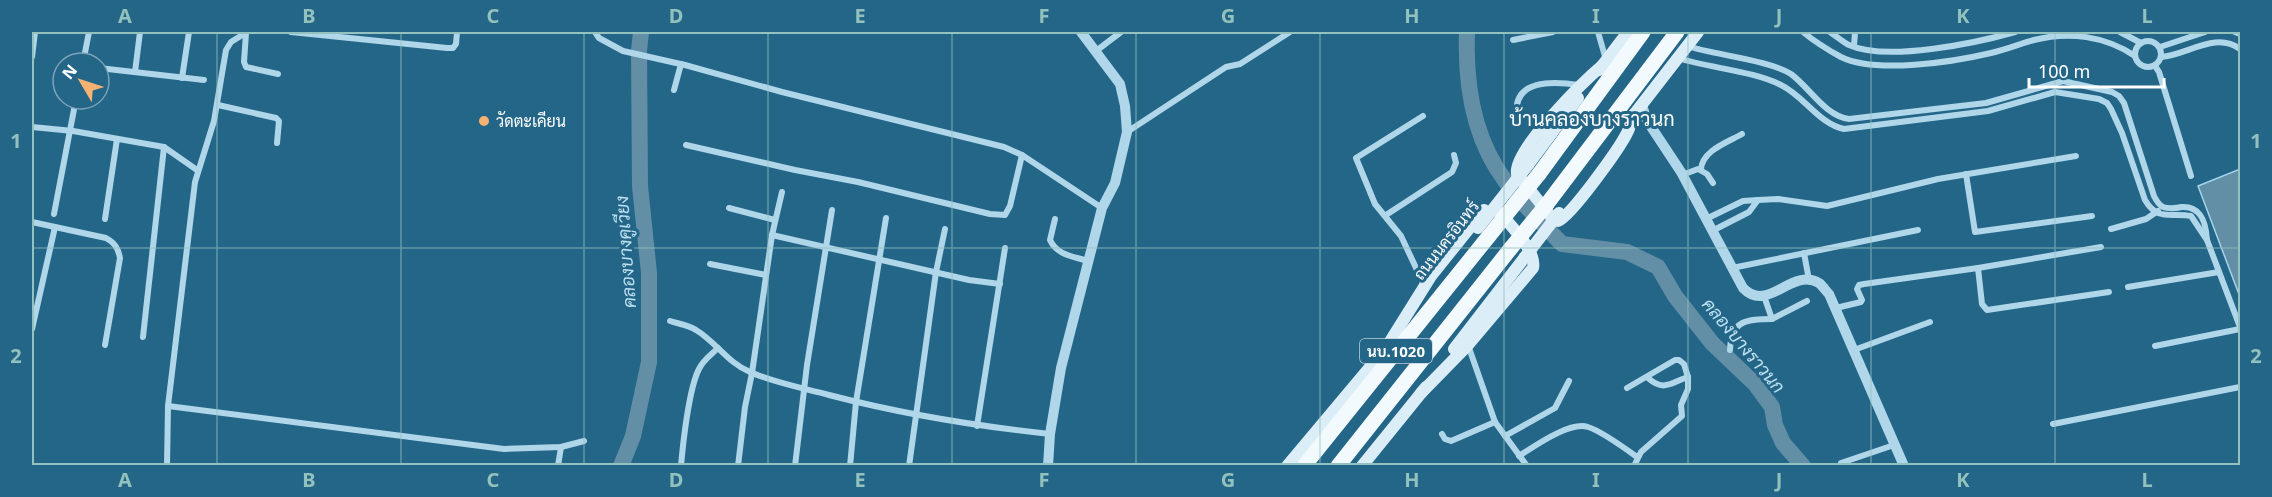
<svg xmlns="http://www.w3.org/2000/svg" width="2272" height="497" viewBox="0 0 2272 497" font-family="'Noto Sans',Sarabun,sans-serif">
  <rect width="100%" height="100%" fill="#246688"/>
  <!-- water -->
  <polygon fill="#638fa6" stroke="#a4d4ea" stroke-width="1.5" points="2240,169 2240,297 2198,186"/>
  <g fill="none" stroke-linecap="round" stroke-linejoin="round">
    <!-- river -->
    <g stroke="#638fa6" stroke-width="16">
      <path d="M 1467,32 C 1465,84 1473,139 1506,182 C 1522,204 1543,224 1562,244 L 1627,252 L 1658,267 L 1675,296 L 1712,343 L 1755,384 L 1772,407 L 1775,425 L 1783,443 L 1803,466"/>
      <polyline points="621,466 633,436 649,362 649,273 640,186 639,51 641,32"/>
    </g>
    <!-- minor -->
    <g stroke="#b0d6e9" stroke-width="6">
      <polyline points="291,32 447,48 453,48 456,44 457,32"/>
      <polyline points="595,32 599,38 623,51 685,65 782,92 1004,147 1022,155 1102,208"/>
      <polyline points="1598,32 1606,60"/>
      <path d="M 1803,32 C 1814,41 1828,50 1841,57 C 1876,74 1953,62 1991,53 C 2005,50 2020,44 2034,40 C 2069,31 2105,36 2135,56"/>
      <path d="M 1830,32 C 1836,36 1843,42 1849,45 C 1887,62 1976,43 2015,32"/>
      <polyline points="2120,32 2141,43"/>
      <polyline points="2235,32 2240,34"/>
      <polyline points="246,33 244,62 246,67 278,74"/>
      <polyline points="1513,40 1553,32"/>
      <circle cx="2148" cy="54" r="13"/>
      <path d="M 1687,46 C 1715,55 1769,60 1791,74 C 1809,87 1825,116 1849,119 L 1986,103 L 2063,81 L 2112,92 L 2119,96 L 2124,103 L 2154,196 C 2156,200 2159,205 2163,207 C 2169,209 2177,208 2182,207 C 2202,206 2206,224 2207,240 L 2240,327"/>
      <polyline points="1854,46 1855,32"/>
      <polyline points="2160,47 2205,32"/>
      <polyline points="1096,51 1121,32"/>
      <polyline points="32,57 35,32"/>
      <path d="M 2161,57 C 2188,55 2215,31 2240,49"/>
      <path d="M 1678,58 C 1709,68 1754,71 1781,85 C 1804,96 1819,124 1844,129 L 1988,111 L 2055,92 L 2099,99 L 2107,103 L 2111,109 L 2122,133 L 2145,200 C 2158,222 2171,212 2191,216 L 2207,240"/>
      <polyline points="83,63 89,32"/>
      <polyline points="2155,66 2159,72 2191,176"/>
      <polyline points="99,68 204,80"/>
      <polyline points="135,72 140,32"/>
      <polyline points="182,78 189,32"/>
      <polyline points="674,90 681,64"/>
      <polyline points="218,105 276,118 279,121 277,143"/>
      <polyline points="1423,116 1356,158 1375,204 1401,236 1425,287"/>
      <path d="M 1517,116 C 1512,79 1553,81 1579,85"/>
      <polyline points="32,127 73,131 164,147 197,170"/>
      <polyline points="1127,132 1226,67 1240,64 1290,32"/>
      <polyline points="686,145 795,170 858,182 990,214 1005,215 1010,206 1022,155"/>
      <path d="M 1701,170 C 1701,151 1728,142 1742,134"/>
      <polyline points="1966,174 1975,232 2092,216"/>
      <polyline points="1682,175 1698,169 1707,174 1713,183"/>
      <polyline points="1758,200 1778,199 1827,206 1938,179 2076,156"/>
      <polyline points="729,208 775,220"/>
      <polyline points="54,214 76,99"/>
      <polyline points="1386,215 1452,172 1456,163 1454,155"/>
      <polyline points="105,219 117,139"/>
      <path d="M 1055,219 L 1050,240 C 1057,255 1072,256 1088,261"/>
      <polyline points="1706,219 1743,201 1758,200 1749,212 1712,231"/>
      <path d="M 32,222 L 106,238 C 115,243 118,248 120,258 L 105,345"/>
      <polyline points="2111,229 2146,219 2158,211"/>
      <polyline points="772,235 969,280 1000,284"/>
      <polyline points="1804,253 1809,280"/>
      <polyline points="710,264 766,275"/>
      <polyline points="1732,268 1918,230"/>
      <polyline points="1978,268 1982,304 1987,310 2109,292"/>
      <polyline points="2128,287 2219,272"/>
      <polyline points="1764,296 1772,319 1807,301"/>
      <polyline points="1836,308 1861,302 1862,300 1857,289 1859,285 1864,284 1978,268 2101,247"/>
      <path d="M 670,321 C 679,324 689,325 696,330 C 716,342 728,363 750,372 C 775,383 803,388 829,395 C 902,414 975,426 1050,434"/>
      <polyline points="32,329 55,227"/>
      <polyline points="143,337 164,147"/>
      <polyline points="1468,345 1495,422 1527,466"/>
      <polyline points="2155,346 2240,329"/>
      <path d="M 1730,350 C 1731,320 1747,319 1772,319"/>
      <polyline points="1854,350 1930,322"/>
      <polyline points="1627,388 1675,360 1679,360 1684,364 1688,377"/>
      <polyline points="168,406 504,449 561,447 584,441"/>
      <polyline points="2053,424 2240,387"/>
      <polyline points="977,426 1005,248"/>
      <polyline points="1442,434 1445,439 1451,441 1495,422"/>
      <polyline points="1505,436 1555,408 1569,381"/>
      <path d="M 1519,456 C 1535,446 1570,421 1588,427 C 1601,431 1626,449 1637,457"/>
      <polyline points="1841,463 1894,445"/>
      <polyline points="167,466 168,406 195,182 214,121 226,50 231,42 247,32"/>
      <polyline points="558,466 561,447"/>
      <path d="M 681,466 C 683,443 689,388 699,369 C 703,360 711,355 718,348"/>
      <polyline points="738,466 745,407 752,373 772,235 782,192"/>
      <polyline points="795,466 807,365 832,210"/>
      <polyline points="850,466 856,402 886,218"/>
      <polyline points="909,466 936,272 945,229"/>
      <path d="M 1634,466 L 1641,452 L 1682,416 L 1681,405 L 1688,389 L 1688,377 C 1670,383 1664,392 1648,378"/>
    </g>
    <!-- tertiary -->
    <g stroke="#b0d6e9" stroke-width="10">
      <path d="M 1642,104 L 1646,119 L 1681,172 L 1743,288 C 1768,314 1791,267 1819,283 C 1822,285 1826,291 1829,294 L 1904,466"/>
      <polyline points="1048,466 1050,434 1061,368 1102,208 1115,183 1127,132 1125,106 1120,84 1081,32"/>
    </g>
    <!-- secondary -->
    <g stroke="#dbeef8" stroke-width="12">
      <path d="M 1604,64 C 1585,80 1512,151 1517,174 L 1553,219 L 1558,221 C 1571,216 1619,149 1627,133 C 1630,128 1631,121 1633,115"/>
      <polyline points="1599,70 1628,32"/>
      <polyline points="1629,121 1698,32"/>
      <polyline points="1528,165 1578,98"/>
      <polyline points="1386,348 1431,276 1484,210"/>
      <polyline points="1454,349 1525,257"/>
      <path d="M 1421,393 L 1468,345 L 1533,268 C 1537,251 1510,225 1499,212"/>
      <polyline points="1287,466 1391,342"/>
      <polyline points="1362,466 1426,387"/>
    </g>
    <!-- primary -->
    <g stroke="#f3fafe" stroke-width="15">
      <polyline points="1539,174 1643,32"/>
      <polyline points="1547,204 1677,32"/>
      <polyline points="1304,466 1489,236"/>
      <polyline points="1338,466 1511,248"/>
    </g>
    <!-- secondary-bridge -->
    <g stroke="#dbeef8" stroke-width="12">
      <polyline points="1478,228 1528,165"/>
      <polyline points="1525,257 1559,213"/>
    </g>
    <!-- primary-bridge -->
    <g stroke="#f3fafe" stroke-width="15">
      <polyline points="1489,236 1539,174"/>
      <polyline points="1511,248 1547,204"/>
    </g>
  </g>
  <!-- grid -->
  <path fill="none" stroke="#93c1be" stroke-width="1.5" stroke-opacity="0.55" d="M 217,32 L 217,466M 401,32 L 401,466M 584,32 L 584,466M 768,32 L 768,466M 952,32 L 952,466M 1136,32 L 1136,466M 1320,32 L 1320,466M 1504,32 L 1504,466M 1688,32 L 1688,466M 1871,32 L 1871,466M 2055,32 L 2055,466M 32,248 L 2240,248"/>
  <!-- markers -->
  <circle fill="#f4b373" stroke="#246688" stroke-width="2" cx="484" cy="121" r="6"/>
  <g text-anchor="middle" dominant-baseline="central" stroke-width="6" stroke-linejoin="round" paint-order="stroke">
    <!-- shield labels -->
    <rect fill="#246688" stroke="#bdd1db" stroke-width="1.5" x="1360" y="339" width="72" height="24" rx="4.5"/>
    <g font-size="15" font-weight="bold" fill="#fff">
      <text x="1396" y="351">นบ.1020</text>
    </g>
    <!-- poi labels -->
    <g font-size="16" fill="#fff" stroke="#246688" text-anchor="start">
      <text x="496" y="121">วัดตะเคียน</text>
    </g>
    <!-- street labels -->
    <g font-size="16" fill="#fff" stroke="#246688">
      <text transform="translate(1446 240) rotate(-52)">ถนนนครอินทร์</text>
    </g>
    <!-- water labels -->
    <g font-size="18" font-style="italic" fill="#bfe1f2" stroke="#246688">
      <text transform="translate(625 252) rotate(-94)">คลองบางคูเวียง</text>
      <text transform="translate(1744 345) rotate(50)">คลองบางราวนก</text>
    </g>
    <!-- quarter labels -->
    <g font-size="20" fill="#fff" stroke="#246688">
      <text x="1592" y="118">บ้านคลองบางราวนก</text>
    </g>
  </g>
  <!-- border -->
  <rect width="2272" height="497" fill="none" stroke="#246688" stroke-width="66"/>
  <!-- north arrow -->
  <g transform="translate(81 81) rotate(309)"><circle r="28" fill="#246688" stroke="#7ca3b8" stroke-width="1.5"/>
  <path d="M0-4.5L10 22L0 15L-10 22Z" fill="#f4b373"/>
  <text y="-9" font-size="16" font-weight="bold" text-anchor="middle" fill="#ffffff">N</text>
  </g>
  <!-- scale -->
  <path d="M2029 78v9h135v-9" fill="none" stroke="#ffffff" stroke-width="3"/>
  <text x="2038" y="78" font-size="18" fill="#ffffff" stroke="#246688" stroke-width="4.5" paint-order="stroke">100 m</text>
  <rect x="33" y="33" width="2206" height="431" fill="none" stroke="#93c1be" stroke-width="2"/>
  <g font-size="20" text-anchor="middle" font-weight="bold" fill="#93c1be">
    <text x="125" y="23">A</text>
    <text x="309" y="23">B</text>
    <text x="493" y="23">C</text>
    <text x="676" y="23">D</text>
    <text x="860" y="23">E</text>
    <text x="1044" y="23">F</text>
    <text x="1228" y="23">G</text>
    <text x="1412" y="23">H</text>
    <text x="1596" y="23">I</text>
    <text x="1779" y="23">J</text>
    <text x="1963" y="23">K</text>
    <text x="2147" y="23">L</text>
    <text x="16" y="148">1</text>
    <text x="2256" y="148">1</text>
    <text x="16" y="363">2</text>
    <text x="2256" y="363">2</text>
    <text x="125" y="487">A</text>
    <text x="309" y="487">B</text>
    <text x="493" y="487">C</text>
    <text x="676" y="487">D</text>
    <text x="860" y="487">E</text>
    <text x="1044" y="487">F</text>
    <text x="1228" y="487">G</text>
    <text x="1412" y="487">H</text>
    <text x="1596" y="487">I</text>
    <text x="1779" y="487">J</text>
    <text x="1963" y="487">K</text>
    <text x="2147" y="487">L</text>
  </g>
</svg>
